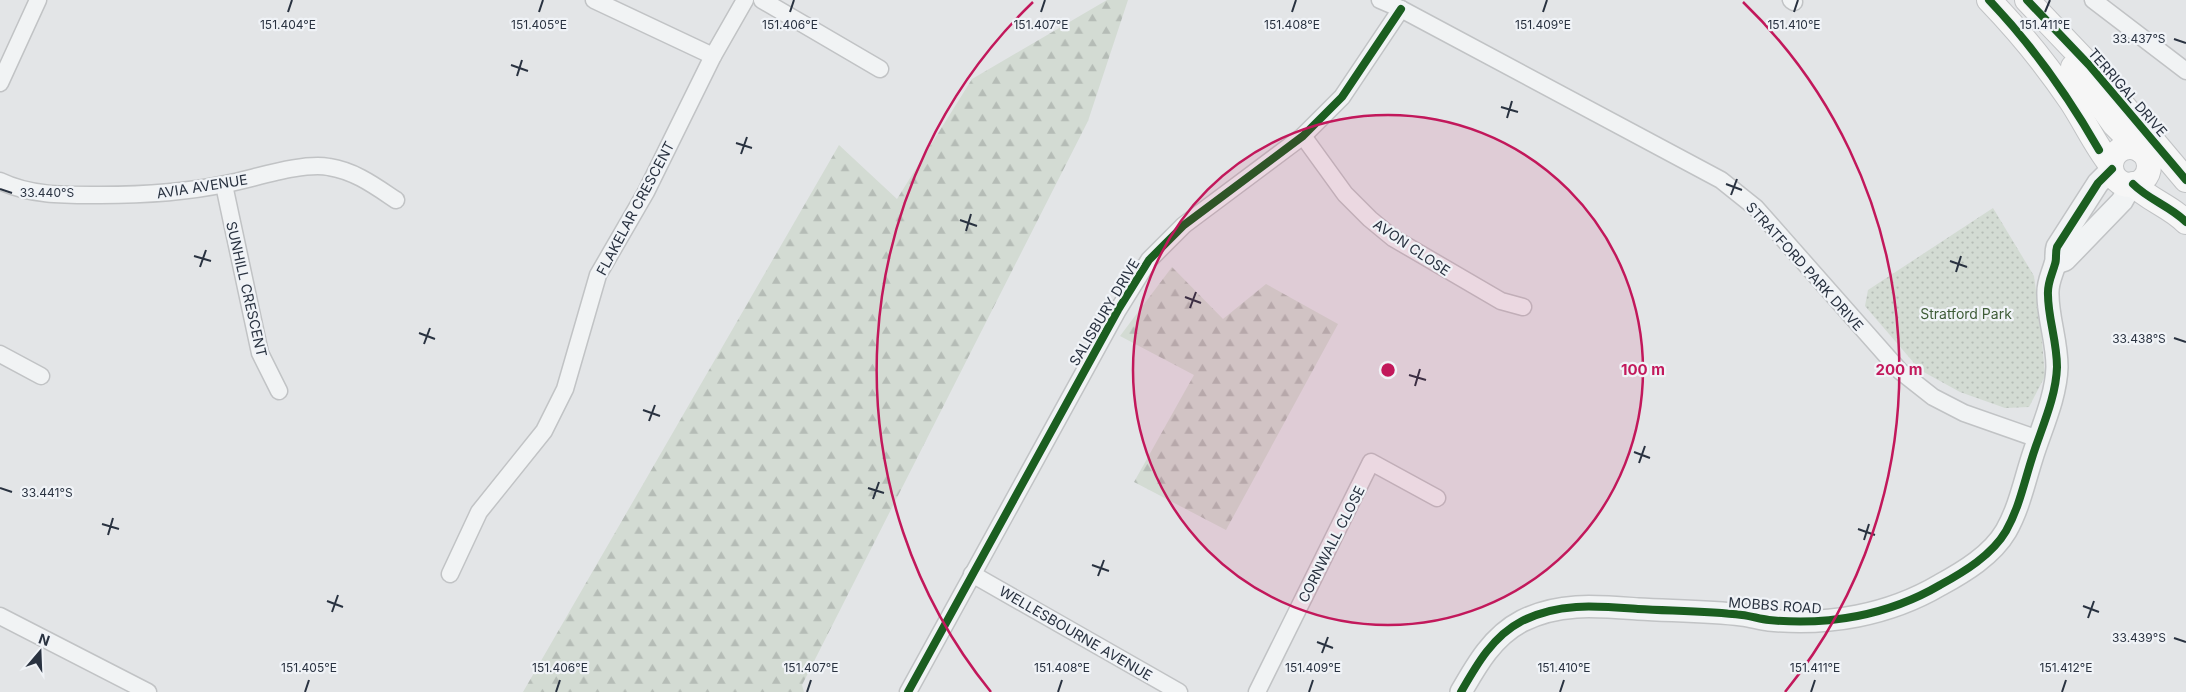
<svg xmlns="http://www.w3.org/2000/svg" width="2186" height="692" viewBox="0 0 2186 692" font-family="Inter,sans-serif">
  <defs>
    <pattern id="forest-firs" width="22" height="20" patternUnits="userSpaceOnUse" patternTransform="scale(1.25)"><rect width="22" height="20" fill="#d3dbd3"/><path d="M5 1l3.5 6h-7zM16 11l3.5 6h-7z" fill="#b5bcb6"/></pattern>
    <pattern id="park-dots" width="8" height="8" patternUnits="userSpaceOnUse" patternTransform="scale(1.25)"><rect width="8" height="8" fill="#d3dbd3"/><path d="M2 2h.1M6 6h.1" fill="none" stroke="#b5bcb6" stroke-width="1.8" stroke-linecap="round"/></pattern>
  </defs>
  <rect width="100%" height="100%" fill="#e3e5e7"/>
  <!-- forest -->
  <g fill="url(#forest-firs)">
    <polygon points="1107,0 1128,0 1088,121 802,685 804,692 523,692 839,145 897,199 972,79"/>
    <polygon points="1172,267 1223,319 1266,284 1338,324 1226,530 1134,482 1194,375 1120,336"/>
  </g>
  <!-- park -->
  <polygon fill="url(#park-dots)" points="1993,208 2034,276 2041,328 2045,376 2029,407 2005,408 1960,392 1920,370 1865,306 1868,290"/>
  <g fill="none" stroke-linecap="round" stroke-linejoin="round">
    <!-- minor casing -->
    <g stroke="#c1c3c5" stroke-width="19">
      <g id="minor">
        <polyline points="594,0 713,56"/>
        <polyline points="762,0 880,69"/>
        <polyline points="1380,0 1401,9 1721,180 1756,208 1900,371 1933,397 1964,413 2038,439"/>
        <polyline points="1791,0 1794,2"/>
        <polyline points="2093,0 2186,71"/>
        <polyline points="0,83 38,0"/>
        <polyline points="1303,136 1345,194 1370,219 1393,238 1501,301 1523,307"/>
        <path d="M 0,181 C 31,196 66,195 100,195 C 142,195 183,193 225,184 C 253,179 301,162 329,167 C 355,171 375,186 396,200"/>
        <polyline points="224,185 260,353 279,391"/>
        <polyline points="0,354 41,376"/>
        <polyline points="450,574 479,512 544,431 565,389 598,275 646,192 713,56 745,0"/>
        <polyline points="972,574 1179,692"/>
        <polyline points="0,616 148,692"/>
        <polyline points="908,692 1118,310 1149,260 1184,225 1303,136 1342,97 1401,9"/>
        <polyline points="1257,692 1371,462 1437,498"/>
      </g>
    </g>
    <!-- tertiary casing -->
    <g stroke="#c1c3c5" stroke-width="24">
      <g id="tertiary">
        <polyline points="2056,263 2065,260 2122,201 2131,185"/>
        <path d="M 1461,692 C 1477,664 1493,636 1522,621 C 1559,602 1598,606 1638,609 C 1673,611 1708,611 1742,615 C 1751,616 1760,619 1769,620 C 1828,626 1889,615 1940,585 C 1964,572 1992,555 2006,531 C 2019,508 2024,483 2032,458 C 2041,429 2056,398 2057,367 C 2057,341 2048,318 2048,295 C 2047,283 2052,275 2055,264 C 2057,259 2055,253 2057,247 L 2098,183 L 2112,169"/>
      </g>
    </g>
    <!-- secondary casing -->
    <g stroke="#c1c3c5" stroke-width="26">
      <g id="secondary">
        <path d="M 1989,0 C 2017,29 2048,67 2071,101 C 2085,122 2095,145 2111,165"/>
        <polyline points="2027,0 2089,65 2186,180"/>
        <polyline points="2073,67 2114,124 2140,150"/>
        <circle cx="2130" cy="166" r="19"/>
        <path d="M 2133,184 C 2149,200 2170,206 2186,222"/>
      </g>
    </g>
    <!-- minor -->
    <use href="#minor" stroke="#f1f3f4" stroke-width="16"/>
    <!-- tertiary -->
    <use href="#tertiary" stroke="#f1f3f4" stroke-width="21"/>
    <!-- secondary -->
    <use href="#secondary" stroke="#f6f6f6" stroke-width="24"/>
    <!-- cycleway casing -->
    <g stroke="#f0f3f7" stroke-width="11">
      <g id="cycleway">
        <path d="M 1989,0 C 2032,45 2068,96 2099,150"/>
        <polyline points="2027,0 2089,65 2186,180"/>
        <path d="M 2133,184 C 2149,200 2170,206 2186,222"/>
        <polyline points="908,692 1118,310 1149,260 1184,225 1303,136 1342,97 1401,9"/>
        <path d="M 1461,692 C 1477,664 1493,636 1522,621 C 1559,602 1598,606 1638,609 C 1673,611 1708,611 1742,615 C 1751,616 1760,619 1769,620 C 1828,626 1889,615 1940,585 C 1964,572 1992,555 2006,531 C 2019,508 2024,483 2032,458 C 2041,429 2056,398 2057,367 C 2057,341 2048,318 2048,295 C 2047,283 2052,275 2055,264 C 2057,259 2055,253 2057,247 L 2098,183 L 2112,169"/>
      </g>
    </g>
    <!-- cycleway -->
    <use href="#cycleway" stroke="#1b5e20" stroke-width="8"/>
  </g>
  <!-- ticks -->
  <path fill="none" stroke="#293240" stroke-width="2" d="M 288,12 L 292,0M 539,12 L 543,0M 790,12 L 794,0M 1041,12 L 1045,0M 1292,12 L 1296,0M 1543,12 L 1547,0M 1794,12 L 1798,0M 2045,12 L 2050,0M 2174,39 L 2186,43M 511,65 L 528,71M 517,76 L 522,60M 1501,107 L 1518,112M 1507,118 L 1512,101M 736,143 L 752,148M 741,154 L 747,137M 1726,184 L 1742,190M 0,189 L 12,193M 1731,195 L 1737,179M 960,220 L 977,226M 966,231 L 971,214M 194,256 L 211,261M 1950,261 L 1967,267M 200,267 L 206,250M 1956,272 L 1961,256M 1185,297 L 1201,303M 1190,308 L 1196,292M 419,333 L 435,339M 2174,338 L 2186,342M 424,344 L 430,328M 1409,375 L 1426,380M 1415,386 L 1420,369M 643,410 L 660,416M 649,421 L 655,405M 1634,452 L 1650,458M 1639,463 L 1645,446M 0,488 L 12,492M 868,488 L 884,493M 873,499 L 879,482M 102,524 L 119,529M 1858,529 L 1875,535M 108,535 L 113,518M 1864,540 L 1869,524M 1092,565 L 1109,571M 1098,576 L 1104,560M 327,601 L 343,607M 2083,606 L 2099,612M 332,612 L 338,595M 2088,618 L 2094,601M 2174,638 L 2186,642M 1317,642 L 1333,648M 1322,653 L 1328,637M 305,692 L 309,680M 556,692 L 560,680M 807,692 L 811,680M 1058,692 L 1062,680M 1309,692 L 1313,680M 1560,692 L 1564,680M 1811,692 L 1815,680M 2062,692 L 2066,680"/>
  <!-- distance rings -->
  <circle cx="1388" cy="370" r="255" fill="#c2185b" fill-opacity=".12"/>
  <g fill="none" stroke="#c2185b" stroke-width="2.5">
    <circle cx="1388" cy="370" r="255"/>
    <path d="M991 692A511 511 0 0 1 1033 2M1743 2A511 511 0 0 1 1785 692"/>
  </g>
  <g text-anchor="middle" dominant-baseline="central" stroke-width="4.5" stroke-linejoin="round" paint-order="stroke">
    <!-- street labels -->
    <g font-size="14" fill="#293240" stroke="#f0f3f7">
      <text transform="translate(2128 92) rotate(49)">TERRIGAL DRIVE</text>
      <text transform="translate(202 186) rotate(-9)">AVIA AVENUE</text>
      <text transform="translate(635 208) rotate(-62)">FLAKELAR CRESCENT</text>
      <text transform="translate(1412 247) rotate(34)">AVON CLOSE</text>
      <text transform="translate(1805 266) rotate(48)">STRATFORD PARK DRIVE</text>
      <text transform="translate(247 289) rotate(77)">SUNHILL CRESCENT</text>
      <text transform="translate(1104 312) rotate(-59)">SALISBURY DRIVE</text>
      <text transform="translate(1331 544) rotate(-63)">CORNWALL CLOSE</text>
      <text transform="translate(1775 605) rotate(4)">MOBBS ROAD</text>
      <text transform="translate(1076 633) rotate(30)">WELLESBOURNE AVENUE</text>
    </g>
    <!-- park labels -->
    <g font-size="14" fill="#3e5c37" stroke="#f0f3f7">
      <text x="1966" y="313">Stratford Park</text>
    </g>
  </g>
  <g font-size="12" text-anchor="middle" fill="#293240" stroke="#f0f3f7" stroke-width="4.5" stroke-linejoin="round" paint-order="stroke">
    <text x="288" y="29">151.404°E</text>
    <text x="539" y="29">151.405°E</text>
    <text x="790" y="29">151.406°E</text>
    <text x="1292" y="29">151.408°E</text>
    <text x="1543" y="29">151.409°E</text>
    <text x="1794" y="29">151.410°E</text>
    <text x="1041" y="29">151.407°E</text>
    <text x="2045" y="29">151.411°E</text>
    <text x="2139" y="43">33.437°S</text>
    <text x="47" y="197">33.440°S</text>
    <text x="2139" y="343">33.438°S</text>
    <text x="47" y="497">33.441°S</text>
    <text x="2139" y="642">33.439°S</text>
    <text x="309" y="672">151.405°E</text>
    <text x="560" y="672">151.406°E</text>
    <text x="811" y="672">151.407°E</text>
    <text x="1062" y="672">151.408°E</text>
    <text x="1313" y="672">151.409°E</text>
    <text x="1564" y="672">151.410°E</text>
    <text x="1815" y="672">151.411°E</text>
    <text x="2066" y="672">151.412°E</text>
  </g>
  <circle cx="1388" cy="370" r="8" fill="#c2185b" stroke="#f0f3f7" stroke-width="2.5"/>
  <g font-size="15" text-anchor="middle" font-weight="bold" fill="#c2185b" stroke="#f0f3f7" stroke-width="4.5" stroke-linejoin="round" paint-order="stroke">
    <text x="1643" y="375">100 m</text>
    <text x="1899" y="375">200 m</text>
  </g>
  <!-- north arrow -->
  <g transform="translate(40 652) rotate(19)" stroke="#f0f3f7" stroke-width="4" paint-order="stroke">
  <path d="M0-4L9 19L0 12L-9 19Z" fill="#293240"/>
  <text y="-8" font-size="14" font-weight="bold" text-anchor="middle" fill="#293240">N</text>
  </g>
</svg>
